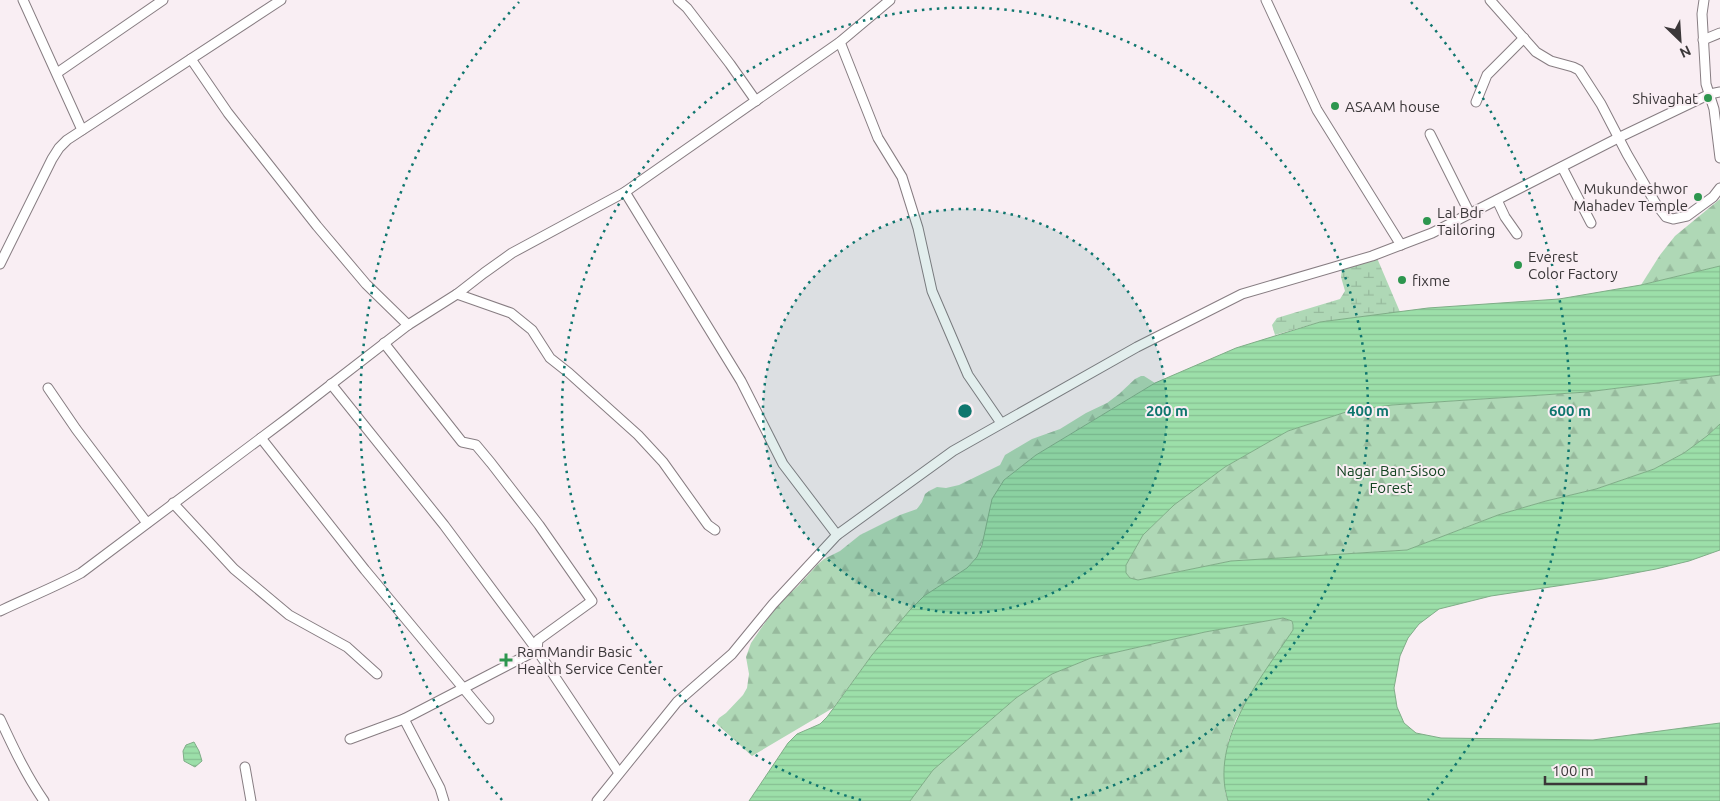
<svg xmlns="http://www.w3.org/2000/svg" width="1720" height="801" viewBox="0 0 1720 801" font-family="Ubuntu,sans-serif">
  <defs>
    <pattern id="forest-firs" width="22" height="20" patternUnits="userSpaceOnUse" patternTransform="scale(1.25)"><rect width="22" height="20" fill="#afd8b6"/><path d="M5 1l3.5 6h-7zM16 11l3.5 6h-7z" fill="#97ba9d"/></pattern>
    <pattern id="wetland-marsh" width="20" height="14" patternUnits="userSpaceOnUse" patternTransform="scale(1.25)"><rect width="20" height="14" fill="#afd8b6"/><path d="M1 5h8M5 5V1M11 12h8M15 12V8" fill="none" stroke="#97ba9d"/></pattern>
    <pattern id="water-rules" width="6" height="5" patternUnits="userSpaceOnUse" patternTransform="scale(1.25)"><rect width="6" height="5" fill="#9cdfa9"/><path d="M0 2.5h6" fill="none" stroke="#87c092"/></pattern>
  </defs>
  <rect width="100%" height="100%" fill="#f9eef3"/>
  <!-- forest -->
  <g fill="url(#forest-firs)">
    <polygon points="1720,199 1720,266 1641,285 1660,255 1675,236"/>
    <polygon points="1720,375 1720,424 1707,436 1684,453 1654,469 1596,489 1546,501 1498,515 1407,550 1231,561 1138,580 1130,578 1126,573 1126,565 1143,535 1174,505 1225,467 1288,431 1349,411 1392,405 1587,392"/>
    <polygon points="1141,376 1144,376 1155,383 1036,455 1004,480 977,557 967,568 924,596 872,655 833,708 752,756 718,725 716,723 719,718 726,713 743,695 747,688 749,674 746,657 751,643 777,605 798,586 817,565 824,559 840,551 860,535 900,515 917,509 922,502 925,494 929,491 937,487 946,488 959,485 1000,465 1005,455 1032,439 1060,429 1086,413 1107,403 1119,394 1135,379"/>
    <polygon points="1283,618 1292,621 1293,625 1293,630 1236,719 1228,742 1225,792 1228,801 910,801 933,770 1016,698 1052,674 1091,658 1205,632"/>
  </g>
  <!-- wetland -->
  <polygon fill="url(#wetland-marsh)" points="1377,258 1400,312 1320,322 1275,335 1272,325 1277,318 1340,299 1345,291 1341,277 1342,269"/>
  <!-- water -->
  <g fill="url(#water-rules)" stroke="#7fad87">
    <path d="M 1720,266 L 1720,375 L 1587,392 L 1392,405 L 1349,411 L 1288,431 L 1225,467 L 1174,505 L 1143,535 L 1126,565 L 1126,573 L 1130,578 L 1138,580 L 1231,561 L 1407,550 L 1498,515 L 1546,501 L 1596,489 L 1654,469 L 1684,453 L 1707,436 L 1720,424 L 1720,550 L 1689,561 L 1656,569 L 1603,579 L 1491,596 L 1439,609 L 1419,624 L 1408,638 L 1400,656 L 1394,688 L 1397,707 L 1404,723 L 1416,733 L 1441,738 L 1593,740 L 1720,723 L 1720,801 L 1228,801 C 1209,740 1261,678 1293,630 L 1293,625 L 1292,621 L 1283,618 L 1205,632 L 1091,658 L 1052,674 L 1016,698 L 933,770 L 910,801 L 749,801 L 788,743 L 797,734 L 820,724 L 827,717 L 872,655 L 910,610 L 924,596 L 967,568 L 977,557 L 982,545 L 992,499 L 1004,480 L 1036,455 L 1155,383 L 1236,348 L 1320,322 L 1428,308 L 1559,299 L 1641,285 Z"/>
    <polygon points="194,742 199,751 202,761 195,767 184,761 183,751 186,745"/>
  </g>
  <g fill="none" stroke-linecap="round" stroke-linejoin="round">
    <!-- minor casing -->
    <g stroke="#877d82" stroke-width="11">
      <g id="minor">
        <polyline points="23,0 82,130"/>
        <polyline points="678,0 687,8 730,64 756,101"/>
        <polyline points="1266,0 1317,110 1401,245"/>
        <polyline points="1490,0 1536,52 1551,61 1573,67 1579,70 1601,104 1627,154 1656,204 1666,217 1673,219 1687,216 1713,197 1720,188"/>
        <polyline points="1704,0 1702,14 1706,84 1714,109 1720,158"/>
        <polyline points="1703,40 1720,33"/>
        <polyline points="840,42 878,138 902,177 918,228 932,291 968,375 1001,423"/>
        <polyline points="191,59 228,113 317,226 366,284 408,325"/>
        <polyline points="57,73 163,0"/>
        <polyline points="1476,102 1487,75 1524,38"/>
        <polyline points="1430,134 1470,214"/>
        <polyline points="1562,167 1591,223"/>
        <polyline points="625,192 741,381 783,464 837,535"/>
        <polyline points="1497,200 1505,217 1517,234"/>
        <polyline points="0,264 52,159 59,148 67,140 281,0"/>
        <polyline points="457,294 511,313 532,330 550,358 569,373 638,435 663,462 708,525 715,530"/>
        <polyline points="384,343 462,442 476,445 491,463 539,525 592,601 538,640 537,650"/>
        <polyline points="331,384 444,525 537,650"/>
        <polyline points="48,388 76,429 147,523"/>
        <polyline points="261,438 365,570 489,719"/>
        <polyline points="173,503 234,569 289,615 347,647 377,674"/>
        <path d="M 0,611 C 27,598 55,587 81,573 L 289,417 L 408,325 L 457,294 L 484,273 L 512,253 L 625,192 L 840,42 L 890,0"/>
        <path d="M 0,719 C 13,747 26,775 44,801"/>
        <polyline points="404,719 537,650 619,773"/>
        <polyline points="350,739 404,719 440,788 444,801"/>
        <polyline points="245,767 251,801"/>
        <polyline points="597,801 677,702 732,654 773,604 837,535 953,451 1137,347 1242,294 1372,256 1432,233 1618,138 1710,94 1720,92"/>
      </g>
    </g>
    <!-- minor -->
    <use href="#minor" stroke="#fff" stroke-width="9"/>
  </g>
  <!-- distance rings -->
  <circle cx="965" cy="411" r="202" fill="#0f766e" fill-opacity=".12"/>
  <g fill="none" stroke="#0f766e" stroke-width="2.5" stroke-dasharray="2.5 5">
    <circle cx="965" cy="411" r="202"/>
    <path d="M861 800A403 403 0 1 1 1069 800"/>
    <path d="M502 800A605 605 0 0 1 519 2M1411 2A605 605 0 0 1 1428 800"/>
  </g>
  <!-- markers -->
  <g fill="#2d964e" stroke="#f9eef3" stroke-width="2">
    <circle cx="1708" cy="98" r="5"/>
    <circle cx="1335" cy="106" r="5"/>
    <circle cx="1698" cy="197" r="5"/>
    <circle cx="1427" cy="221" r="5"/>
    <circle cx="1518" cy="265" r="5"/>
    <circle cx="1402" cy="280" r="5"/>
    <path d="M503.5 652.5h5v5h5v5h-5v5h-5v-5h-5v-5h5z"/>
  </g>
  <g text-anchor="middle" dominant-baseline="central" stroke-width="4" stroke-linejoin="round" paint-order="stroke">
    <!-- poi labels -->
    <g font-size="15" fill="#3b3739" stroke="#f9eef3" text-anchor="start">
      <text x="1698" y="98" text-anchor="end">Shivaghat</text>
      <text x="1345" y="106">ASAAM house</text>
      <text x="1688" y="188" text-anchor="end">Mukundeshwor<tspan x="1688" dy="17">Mahadev Temple</tspan></text>
      <text x="1437" y="212">Lal Bdr<tspan x="1437" dy="17">Tailoring</tspan></text>
      <text x="1528" y="256">Everest<tspan x="1528" dy="17">Color Factory</tspan></text>
      <text x="1412" y="280">fixme</text>
      <text x="517" y="651">RamMandir Basic<tspan x="517" dy="17">Health Service Center</tspan></text>
    </g>
    <!-- park labels -->
    <g font-size="15" fill="#144422" stroke="#f9eef3">
      <text x="1391" y="470">Nagar Ban-Sisoo<tspan x="1391" dy="17">Forest</tspan></text>
    </g>
  </g>
  <circle cx="965" cy="411" r="8" fill="#0f766e" stroke="#f9eef3" stroke-width="2.5"/>
  <g font-size="15" text-anchor="middle" font-weight="bold" fill="#0f766e" stroke="#f9eef3" stroke-width="4" stroke-linejoin="round" paint-order="stroke">
    <text x="1167" y="416">200 m</text>
    <text x="1368" y="416">400 m</text>
    <text x="1570" y="416">600 m</text>
  </g>
  <!-- north arrow -->
  <g transform="translate(1680 40) rotate(155)" stroke="#f9eef3" stroke-width="4" paint-order="stroke">
  <path d="M0-4L9 19L0 12L-9 19Z" fill="#3b3739"/>
  <text y="-8" font-size="14" font-weight="bold" text-anchor="middle" fill="#3b3739">N</text>
  </g>
  <!-- scale -->
  <path d="M1545 776v8h101v-8" fill="none" stroke="#3b3739" stroke-width="2.5"/>
  <text x="1552" y="776" font-size="15" fill="#3b3739" stroke="#f9eef3" stroke-width="4" paint-order="stroke">100 m</text>
</svg>
